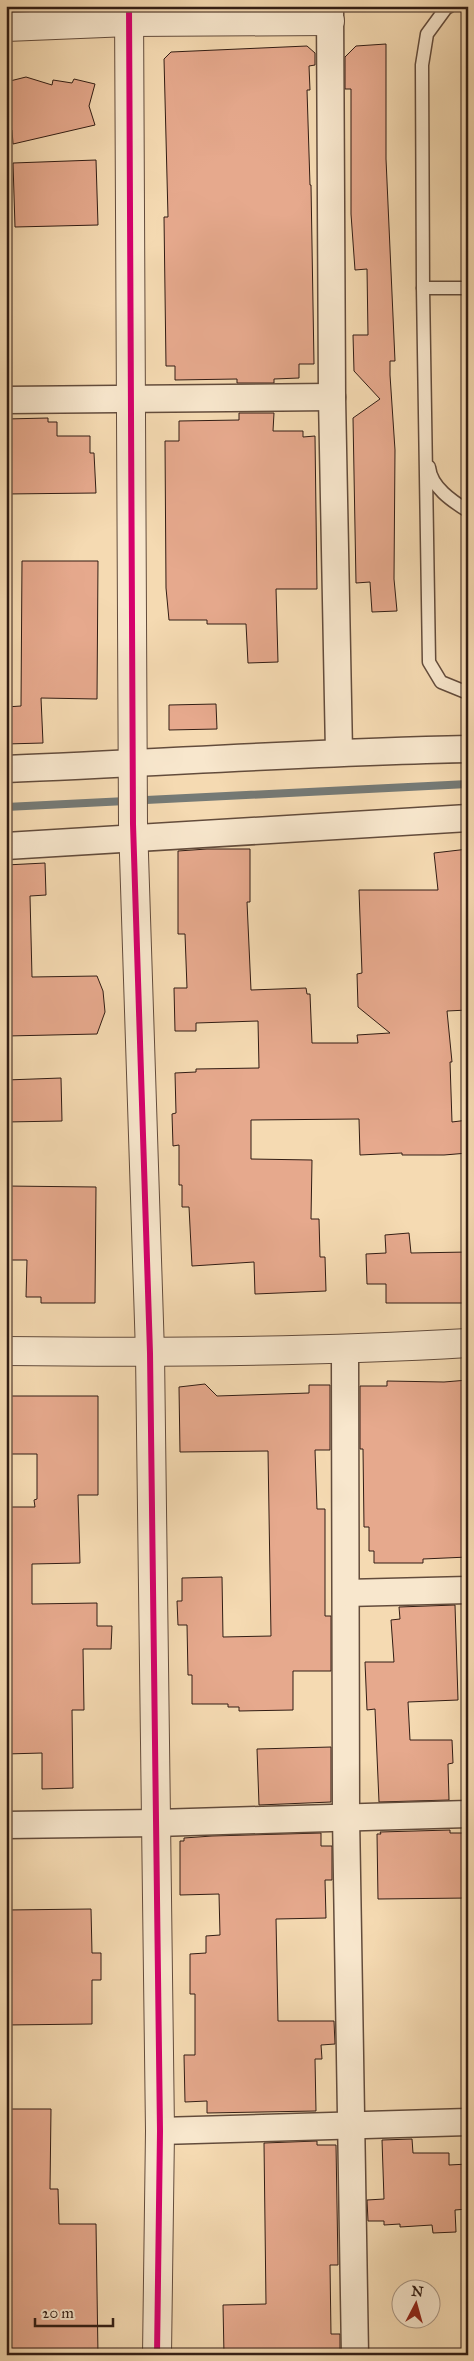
<svg xmlns="http://www.w3.org/2000/svg" width="474" height="2361" viewBox="0 0 474 2361" font-family="'IM FELL Great Primer',serif">
  <rect width="100%" height="100%" fill="#f5dab2"/>
  <filter id="stains"><feTurbulence type="fractalNoise" baseFrequency=".004" numOctaves="4"/><feColorMatrix values="0 0 0 0 .2 0 0 0 0 .09 0 0 0 0 .02 0 0 0 .5 -.17"/></filter>
  <radialGradient id="worn" r=".72"><stop offset=".6" stop-color="#630" stop-opacity="0"/><stop offset="1" stop-color="#630" stop-opacity=".3"/></radialGradient>
  <g fill="none" stroke-linecap="round" stroke-linejoin="round">
    <!-- stream -->
    <polyline stroke="#757a76" stroke-width="8" points="6,807 468,784"/>
  </g>
  <!-- building -->
  <g fill="#e6a98d" stroke="#321d14">
    <polygon points="386,44 386,159 395,361 390,361 390,375 395,450 394,579 397,611 372,612 370,582 356,583 353,418 380,399 354,371 353,335 368,335 367,269 355,270 351,214 351,89 345,89 345,57 356,46"/>
    <polygon points="307,46 315,53 315,65 309,66 310,90 307,90 310,185 311,185 314,364 299,364 299,378 274,379 274,383 237,383 237,379 175,380 175,366 166,366 164,217 168,217 164,59 171,52"/>
    <polygon points="26,77 52,85 53,80 72,83 74,79 95,84 89,106 95,125 13,144 12,130 6,129 6,82"/>
    <polygon points="96,160 98,225 15,227 13,163"/>
    <polygon points="239,413 274,413 273,431 303,431 303,437 315,436 317,589 276,589 278,662 248,663 246,624 207,624 207,620 169,620 166,588 165,441 179,441 179,421 239,420"/>
    <polygon points="48,418 48,422 57,422 57,436 90,436 90,453 94,453 96,493 6,494 6,419"/>
    <polygon points="22,561 98,561 97,699 41,698 43,743 6,744 6,707 21,706"/>
    <polygon points="216,704 217,729 169,730 169,705"/>
    <polygon points="207,849 250,849 250,902 247,902 251,990 306,988 307,994 310,994 312,1043 358,1043 357,1035 390,1033 358,1007 357,974 362,973 359,890 438,890 434,853 468,849 468,1010 447,1011 452,1062 450,1062 452,1122 468,1120 468,1153 444,1155 402,1155 402,1153 360,1155 359,1119 251,1120 251,1159 312,1160 311,1219 319,1219 320,1257 325,1257 326,1291 255,1294 254,1262 192,1266 189,1207 182,1207 182,1185 179,1185 179,1145 173,1146 172,1114 176,1113 175,1073 196,1072 196,1069 259,1068 258,1021 196,1023 196,1031 175,1031 174,988 187,988 185,934 178,934 178,851"/>
    <polygon points="45,863 46,895 30,896 32,977 97,976 103,991 105,1012 97,1034 7,1036 6,865"/>
    <polygon points="61,1078 62,1121 6,1122 6,1080"/>
    <polygon points="6,1186 96,1187 95,1303 41,1303 41,1297 26,1297 27,1260 6,1260"/>
    <polygon points="409,1233 411,1253 468,1252 468,1303 386,1303 386,1284 367,1284 366,1254 386,1253 385,1235"/>
    <polygon points="468,1380 468,1557 423,1559 423,1563 374,1563 374,1551 369,1551 369,1527 364,1527 363,1449 360,1449 360,1386 387,1386 387,1381 444,1382"/>
    <polygon points="205,1384 217,1396 309,1393 309,1385 330,1385 330,1450 315,1450 317,1509 325,1509 325,1616 331,1616 331,1671 293,1671 293,1710 239,1711 239,1707 228,1707 228,1704 192,1704 192,1675 188,1675 187,1625 178,1625 177,1601 182,1601 182,1578 222,1577 223,1637 271,1636 268,1451 180,1452 179,1387"/>
    <polygon points="6,1396 98,1396 98,1495 78,1495 80,1563 32,1564 32,1604 97,1603 97,1626 112,1626 111,1649 83,1649 84,1710 72,1710 73,1788 42,1789 42,1753 6,1754 6,1507 35,1507 34,1500 37,1499 37,1454 6,1454"/>
    <polygon points="455,1605 458,1700 408,1702 410,1740 452,1740 453,1763 448,1764 449,1800 379,1802 375,1709 367,1710 365,1662 394,1662 391,1620 400,1619 399,1607"/>
    <polygon points="331,1747 331,1802 259,1805 257,1749"/>
    <polygon points="450,1830 450,1833 468,1833 468,1898 378,1899 377,1834 381,1834 380,1832"/>
    <polygon points="321,1833 321,1846 332,1846 332,1880 325,1880 326,1918 276,1919 278,2021 334,2021 335,2044 321,2045 322,2059 315,2059 316,2111 207,2113 207,2101 185,2102 184,2055 195,2055 195,1994 190,1994 190,1954 206,1953 206,1936 220,1935 219,1894 180,1895 180,1841 184,1841 184,1838 212,1836"/>
    <polygon points="91,1909 92,1953 101,1953 101,1980 92,1980 92,2024 6,2025 6,1910"/>
    <polygon points="6,2109 51,2109 50,2189 58,2189 59,2224 96,2224 98,2355 6,2355"/>
    <polygon points="412,2139 413,2153 449,2153 449,2165 468,2164 468,2209 455,2210 456,2232 433,2233 432,2225 400,2227 400,2224 384,2225 384,2221 368,2221 367,2200 384,2199 382,2140"/>
    <polygon points="317,2141 317,2145 336,2145 338,2265 330,2265 331,2334 340,2334 340,2355 224,2355 223,2305 266,2304 264,2143"/>
  </g>
  <g fill="none" stroke-linecap="round" stroke-linejoin="round">
    <!-- service casing -->
    <g stroke="#634c3c" stroke-width="15">
      <g id="service">
        <polyline points="450,6 446,8 427,34 422,65 423,288 429,662 441,682 468,693"/>
        <polyline points="423,288 468,288"/>
        <path d="M 429,467 C 431,487 452,501 468,511"/>
      </g>
    </g>
    <!-- minor casing -->
    <g stroke="#634c3c" stroke-width="29">
      <g id="minor">
        <polyline points="330,6 332,397 339,752"/>
        <polyline points="6,400 332,397"/>
        <path d="M 6,769 C 160,763 314,752 468,749"/>
        <polyline points="6,846 468,818"/>
        <polyline points="345,1350 346,1816 355,2355"/>
        <polyline points="346,1593 468,1590"/>
        <polyline points="6,1825 156,1823 468,1814"/>
        <polyline points="160,2131 468,2122"/>
      </g>
    </g>
    <!-- tertiary casing -->
    <g stroke="#634c3c" stroke-width="30">
      <g id="tertiary">
        <polyline points="129,6 133,824 150,1353 160,2131 157,2355"/>
        <polyline points="6,27 129,22 330,21"/>
        <path d="M 6,1351 C 160,1353 314,1352 468,1343"/>
      </g>
    </g>
    <!-- service -->
    <use href="#service" stroke="#f8e7cd" stroke-width="12"/>
    <!-- minor -->
    <use href="#minor" stroke="#f8e7cd" stroke-width="26"/>
    <!-- tertiary -->
    <use href="#tertiary" stroke="#f8e7cd" stroke-width="28"/>
    <!-- cycleway casing -->
    <g stroke="#f8e7cd" stroke-width="9">
      <polyline id="cycleway" points="129,6 133,824 150,1353 160,2131 157,2355"/>
    </g>
    <!-- cycleway -->
    <use href="#cycleway" stroke="#d6006c" stroke-width="6"/>
  </g>
  <!-- margin -->
  <rect width="474" height="2361" fill="none" stroke="#f5dab2" stroke-width="25"/>
  <rect x="8" y="8" width="459" height="2346" fill="none" stroke="#321d14" stroke-width="2.5"/>
  <rect x="12" y="12" width="449" height="2336" fill="none" stroke="#321d14"/>
  <!-- north arrow -->
  <g transform="translate(416 2304) rotate(6)"><circle r="24" fill="#f8e7cd" stroke="#a99683"/>
  <path d="M0-4L9 19L0 12L-9 19Z" fill="#8f2418"/>
  <text y="-8" font-size="14" font-weight="bold" text-anchor="middle" fill="#321d14">N</text>
  </g>
  <!-- scale -->
  <path d="M35 2318v8h78v-8" fill="none" stroke="#321d14" stroke-width="2.5"/>
  <text x="42" y="2318" font-size="15" fill="#321d14" stroke="#f8e7cd" stroke-width="4" paint-order="stroke">20 m</text>
  <rect width="100%" height="100%" filter="url(#stains)"/>
  <rect width="100%" height="100%" fill="url(#worn)"/>
</svg>
